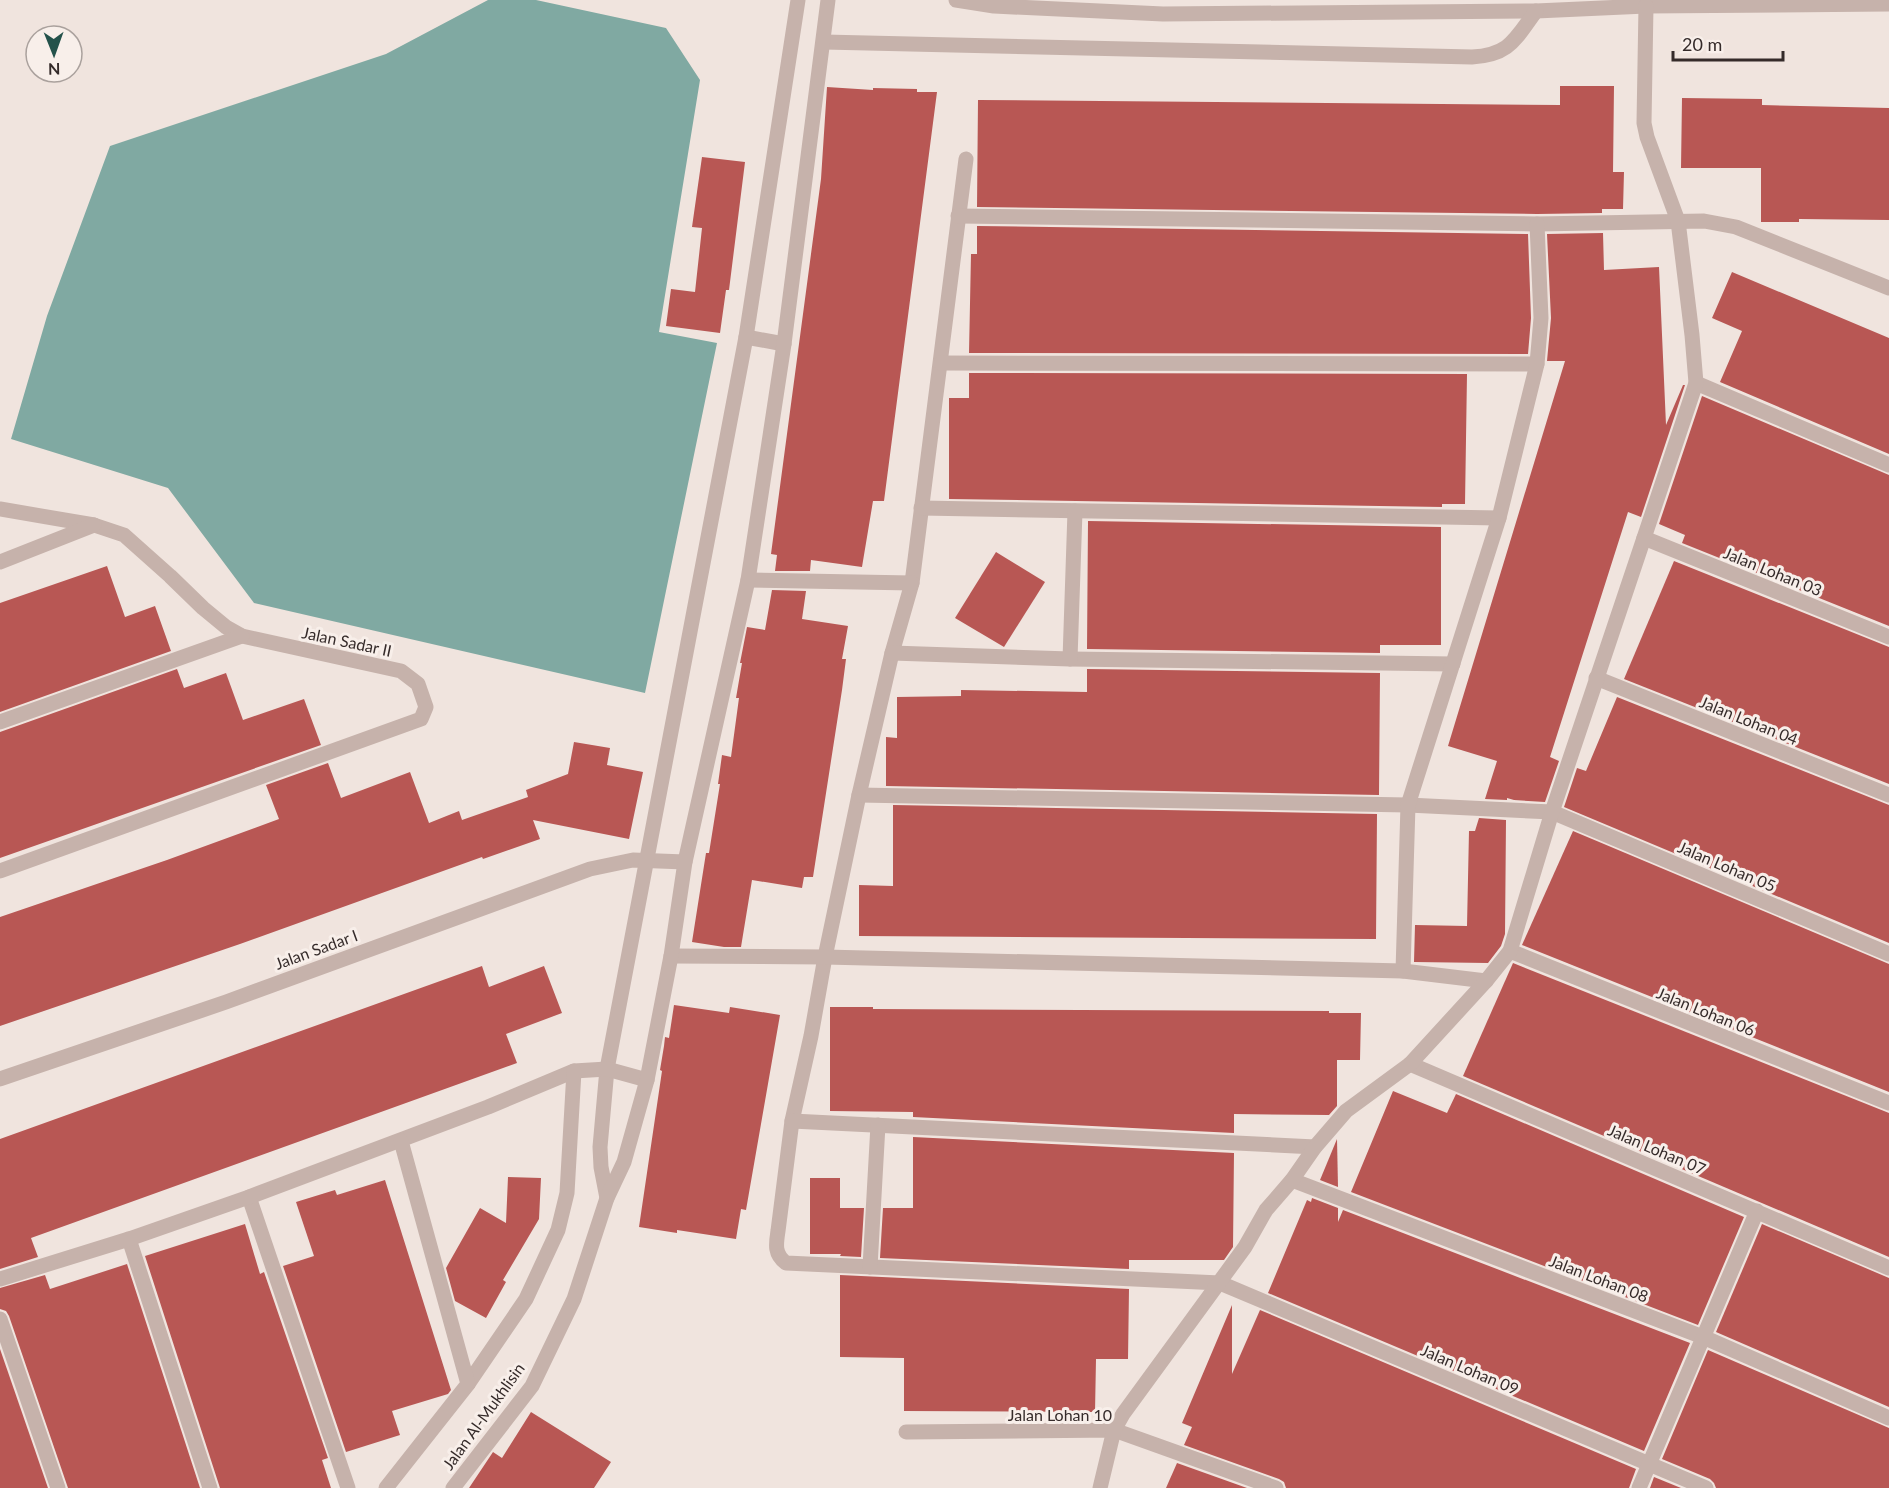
<svg xmlns="http://www.w3.org/2000/svg" width="1889" height="1488" viewBox="0 0 1889 1488" font-family="Lato,sans-serif">
  <rect width="100%" height="100%" fill="#f0e4de"/>
  <!-- water -->
  <polygon fill="#80a9a2" points="488,0 536,0 666,28 700,80 659,332 717,343 645,693 254,603 168,488 11,439 47,316 110,146 386,54"/>
  <!-- building -->
  <g fill="#b85754">
    <polygon points="1560,86 1614,86 1613,172 1624,172 1623,209 1602,209 1602,213 1537,214 977,207 978,100 1560,105"/>
    <polygon points="827,87 873,90 873,88 917,89 917,92 937,92 884,501 873,501 862,567 811,560 810,571 775,571 777,555 771,554 821,179"/>
    <polygon points="1682,98 1762,99 1762,105 1889,108 1889,220 1799,219 1799,222 1761,222 1761,168 1681,168"/>
    <polygon points="702,157 745,162 729,290 726,290 720,333 666,326 671,289 695,292 702,228 692,227"/>
    <polygon points="977,226 1528,234 1531,318 1528,354 969,353 971,254 977,254"/>
    <polygon points="1603,233 1604,270 1659,267 1666,425 1683,385 1685,385 1641,517 1628,512 1550,757 1559,761 1545,802 1514,800 1507,798 1507,800 1485,799 1497,761 1448,746 1565,361 1547,361 1551,318 1547,234"/>
    <polygon points="1732,272 1889,338 1889,454 1720,382 1742,331 1712,318"/>
    <polygon points="969,373 1467,374 1465,504 1442,504 1442,507 949,499 949,398 969,398"/>
    <polygon points="1702,396 1889,475 1889,626 1682,543 1685,535 1659,524"/>
    <polygon points="1088,521 1441,527 1441,645 1380,645 1380,653 1087,649"/>
    <polygon points="996,552 1045,582 1004,647 955,618"/>
    <polygon points="1674,561 1889,647 1889,784 1624,679"/>
    <polygon points="107,566 125,617 155,606 171,651 0,712 0,603"/>
    <polygon points="772,590 806,591 802,619 848,626 842,659 846,659 842,690 813,877 804,877 802,888 752,880 741,947 724,947 692,942 706,853 709,853 720,784 718,784 722,755 731,757 739,698 736,698 742,663 740,663 747,627 765,630"/>
    <polygon points="177,669 184,688 226,673 243,720 304,699 321,745 0,858 0,732"/>
    <polygon points="1087,669 1380,673 1379,795 886,786 886,737 897,738 897,697 961,696 961,690 1087,692"/>
    <polygon points="1617,697 1889,805 1889,943 1564,807 1577,768 1586,771"/>
    <polygon points="574,742 610,748 607,765 643,772 629,839 533,820 540,839 483,859 482,857 240,944 0,1026 0,917 167,860 279,819 266,785 328,763 341,798 410,772 429,823 459,811 462,820 528,797 526,790 568,774"/>
    <polygon points="893,805 1377,814 1376,939 859,936 859,885 893,886"/>
    <polygon points="1479,818 1506,820 1505,934 1501,946 1488,963 1414,962 1415,925 1467,926 1469,831 1475,831"/>
    <polygon points="1573,831 1889,964 1889,1092 1522,945"/>
    <polygon points="1513,963 1889,1113 1889,1257 1463,1076"/>
    <polygon points="482,966 489,987 544,966 562,1013 506,1034 517,1063 31,1238 38,1257 0,1269 0,1139"/>
    <polygon points="674,1005 729,1013 730,1007 780,1015 746,1210 741,1209 736,1239 677,1230 677,1233 639,1227 662,1071 660,1070 664,1046 665,1037 669,1038"/>
    <polygon points="830,1007 873,1007 873,1009 1329,1011 1329,1013 1361,1013 1360,1060 1337,1060 1337,1106 1329,1115 1234,1114 1234,1133 913,1117 913,1112 830,1111"/>
    <polygon points="1393,1091 1447,1113 1456,1094 1744,1217 1698,1325 1351,1192"/>
    <polygon points="913,1137 1234,1153 1233,1247 1224,1260 1129,1260 1129,1269 880,1258 883,1208 913,1208"/>
    <polygon points="1337,1139 1338,1187 1320,1180"/>
    <polygon points="508,1177 541,1178 539,1219 503,1280 506,1282 486,1318 455,1301 446,1268 480,1208 506,1223"/>
    <polygon points="810,1178 840,1178 840,1208 864,1208 861,1257 840,1256 841,1254 810,1254"/>
    <polygon points="385,1180 451,1390 448,1394 392,1411 400,1435 346,1452 283,1266 314,1256 296,1202 335,1190 337,1195"/>
    <polygon points="1312,1198 1338,1208 1338,1222 1343,1210 1690,1343 1644,1451 1268,1293 1307,1200 1311,1202"/>
    <polygon points="245,1224 260,1274 264,1272 328,1458 322,1460 331,1488 220,1488 145,1256"/>
    <polygon points="1762,1224 1889,1278 1889,1407 1716,1332"/>
    <polygon points="127,1264 200,1488 68,1488 9,1316 6,1311 0,1309 0,1288 45,1275 50,1289"/>
    <polygon points="840,1275 1129,1289 1128,1359 1096,1359 1095,1412 904,1411 904,1358 840,1357"/>
    <polygon points="1232,1305 1232,1374 1260,1310 1636,1469 1629,1488 1286,1488 1284,1482 1279,1479 1184,1445 1192,1427 1182,1423"/>
    <polygon points="0,1349 48,1488 0,1488"/>
    <polygon points="1708,1350 1889,1428 1889,1488 1716,1488 1714,1483 1710,1479 1662,1459"/>
    <polygon points="531,1412 611,1462 594,1488 469,1488 493,1452 502,1458"/>
    <polygon points="1177,1463 1247,1488 1166,1488"/>
    <polygon points="1654,1477 1681,1488 1650,1488"/>
  </g>
  <g fill="none" stroke-linecap="round" stroke-linejoin="round">
    <!-- minor -->
    <g stroke="#c6b2ab" stroke-width="15">
      <polyline points="956,0 994,6 1163,14 1536,11 1646,6 1889,4"/>
      <path d="M 824,42 L 1472,57 C 1510,55 1515,39 1536,11"/>
      <path d="M 966,159 L 912,583 L 892,653 L 859,795 L 825,957 L 811,1036 L 792,1121 L 778,1231 C 776,1244 774,1254 786,1263 L 1220,1283 L 1706,1488"/>
      <polyline points="958,216 1537,224 1704,221 1736,227 1889,288"/>
      <polyline points="746,337 784,344"/>
      <polyline points="941,363 1537,364"/>
      <polyline points="1696,383 1889,465"/>
      <polyline points="921,508 1499,518"/>
      <polyline points="0,509 94,525 124,535 170,576 203,608 226,627 242,636 401,671 418,684 426,707 421,719 0,871"/>
      <polyline points="1644,538 1889,637"/>
      <polyline points="0,562 94,525"/>
      <polyline points="748,580 912,583"/>
      <polyline points="892,653 1070,659 1453,664"/>
      <polyline points="1070,659 1075,511"/>
      <polyline points="1596,678 1889,795"/>
      <polyline points="0,722 242,636"/>
      <polyline points="859,795 1408,805 1552,812 1889,954"/>
      <polyline points="1510,951 1889,1103"/>
      <polyline points="671,956 825,957 1403,971 1486,981"/>
      <polyline points="1403,971 1408,805 1499,518 1537,364 1541,318 1537,224"/>
      <polyline points="1410,1064 1889,1268"/>
      <polyline points="0,1079 226,1002 590,869 633,860 685,862"/>
      <polyline points="792,1121 1315,1147"/>
      <polyline points="1292,1180 1703,1337 1889,1418"/>
      <polyline points="249,1197 348,1488"/>
      <polyline points="607,1198 601,1167 600,1147 607,1069 746,337 798,0"/>
      <polyline points="129,1239 210,1488"/>
      <polyline points="870,1267 878,1125"/>
      <polyline points="0,1279 129,1239 249,1197 488,1107 574,1071 607,1069 647,1080"/>
      <polyline points="0,1319 58,1488"/>
      <polyline points="468,1384 526,1299 558,1230 567,1193 574,1071"/>
      <polyline points="906,1432 1114,1430 1276,1488"/>
      <polyline points="386,1488 468,1384 401,1141"/>
      <polyline points="453,1488 532,1386 574,1299 607,1198 624,1162 647,1080 671,956 685,862 748,580 784,344 828,0"/>
      <polyline points="1100,1488 1114,1430 1123,1414 1245,1247 1266,1210 1292,1180 1315,1147 1346,1111 1410,1064 1486,981 1510,951 1552,812 1696,383 1692,335 1678,221 1647,137 1644,123 1646,6"/>
      <polyline points="1639,1488 1757,1211"/>
    </g>
  </g>
  <g text-anchor="middle" dominant-baseline="central" stroke-width="6" stroke-linejoin="round" paint-order="stroke">
    <!-- street labels -->
    <g font-size="16" fill="#352b2a" stroke="#f8efea">
      <text transform="translate(1773 571) rotate(22)">Jalan Lohan 03</text>
      <text transform="translate(347 641) rotate(12)">Jalan Sadar II</text>
      <text transform="translate(1749 720) rotate(22)">Jalan Lohan 04</text>
      <text transform="translate(1727 866) rotate(23)">Jalan Lohan 05</text>
      <text transform="translate(316 949) rotate(-20)">Jalan Sadar I</text>
      <text transform="translate(1706 1011) rotate(22)">Jalan Lohan 06</text>
      <text transform="translate(1657 1149) rotate(23)">Jalan Lohan 07</text>
      <text transform="translate(1599 1278) rotate(21)">Jalan Lohan 08</text>
      <text transform="translate(1470 1369) rotate(23)">Jalan Lohan 09</text>
      <text x="1060" y="1414">Jalan Lohan 10</text>
      <text transform="translate(483 1416) rotate(-54)">Jalan Al-Mukhlisin</text>
    </g>
  </g>
  <!-- north arrow -->
  <g transform="translate(54 54) rotate(179)"><circle r="28" fill="#f8efea" stroke="#aaa19d" stroke-width="1.5"/>
  <path d="M0-4.5L10 22L0 15L-10 22Z" fill="#24524b"/>
  <text y="-9" font-size="16" font-weight="bold" text-anchor="middle" fill="#352b2a">N</text>
  </g>
  <!-- scale -->
  <path d="M1673 51v9h110v-9" fill="none" stroke="#352b2a" stroke-width="3"/>
  <text x="1682" y="51" font-size="18" fill="#352b2a" stroke="#f8efea" stroke-width="4.5" paint-order="stroke">20 m</text>
</svg>
